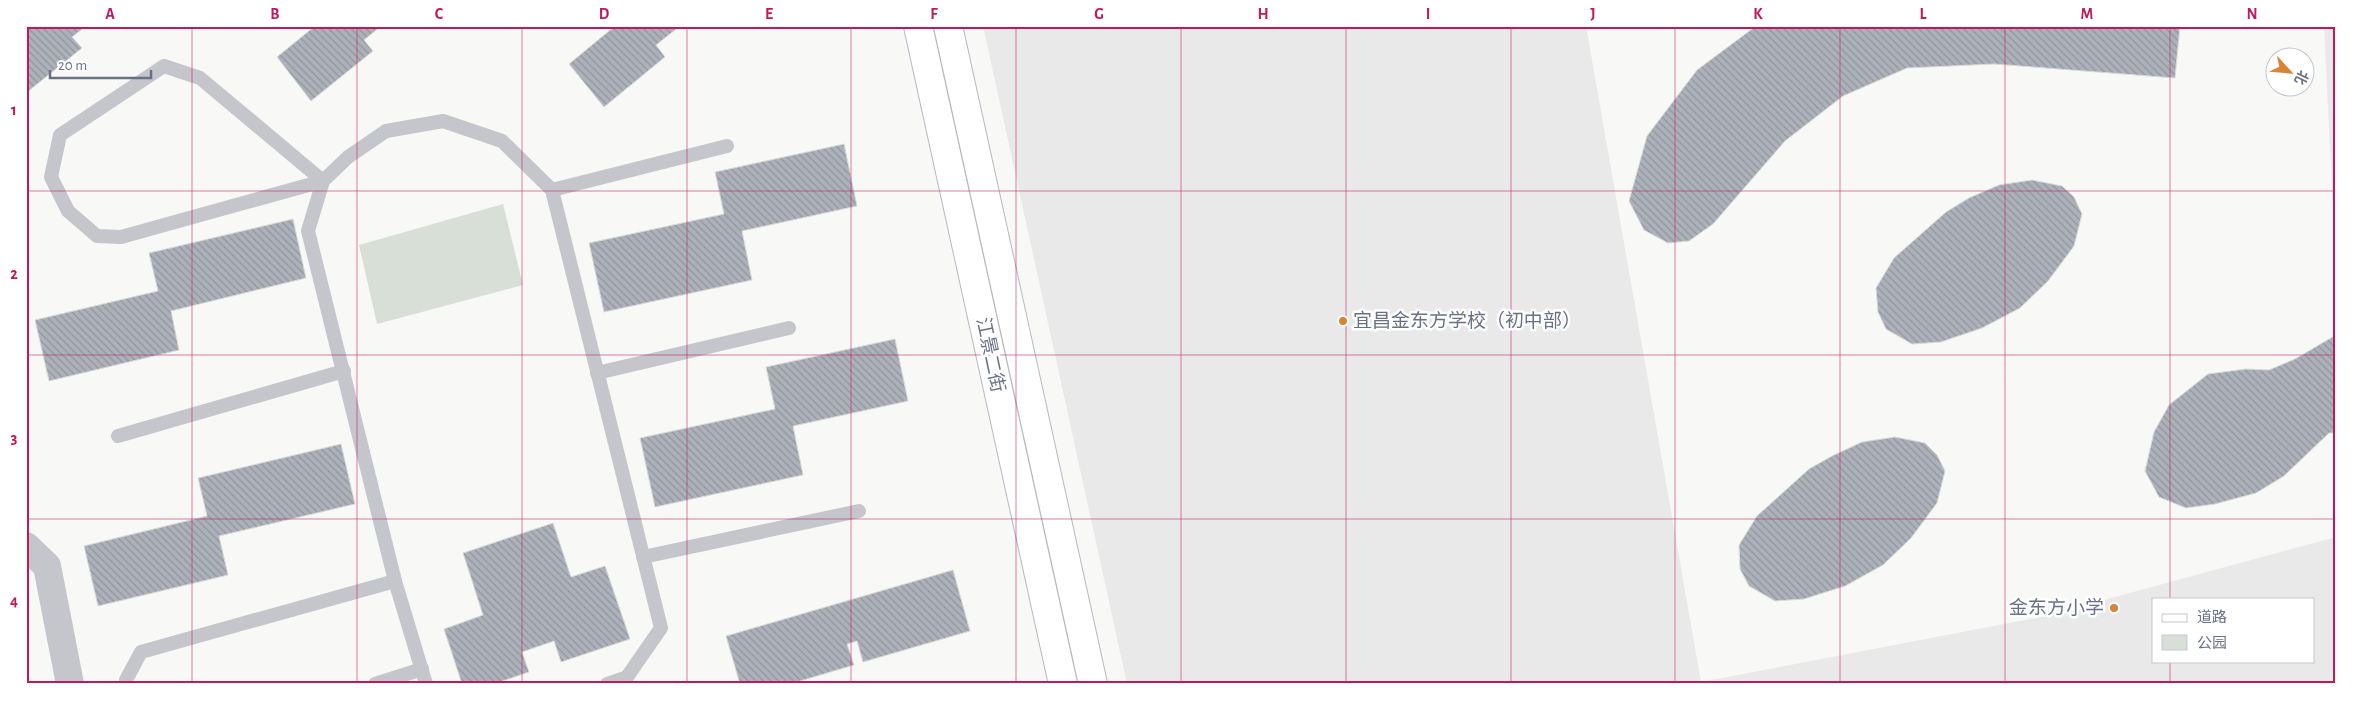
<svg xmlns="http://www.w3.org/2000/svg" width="2362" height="710" viewBox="0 0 2362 710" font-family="'Alegreya Sans','Noto Sans SC',sans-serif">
  <defs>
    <pattern id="building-back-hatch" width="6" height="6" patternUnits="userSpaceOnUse" patternTransform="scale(1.25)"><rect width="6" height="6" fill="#adb2ba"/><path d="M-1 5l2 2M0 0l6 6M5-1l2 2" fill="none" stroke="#91959d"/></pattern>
  </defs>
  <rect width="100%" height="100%" fill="#f8f8f6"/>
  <!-- built -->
  <g fill="#e9e9e9" fill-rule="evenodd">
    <path d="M 983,26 L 1586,26 L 1701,682 L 2041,617 L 2336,537 L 2336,684 L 1127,684 ZM 2153,599 L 2313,599 L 2313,661 L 2153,661 Z"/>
    <polygon points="2324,26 2336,26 2336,213 2333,210"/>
  </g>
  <!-- green -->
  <polygon fill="#d8dfd7" points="503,204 523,285 377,324 359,245"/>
  <!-- building -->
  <g fill="url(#building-back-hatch)" stroke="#dadad8">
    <polygon points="26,26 86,26 72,37 82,48 26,93"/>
    <polygon points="315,26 381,26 364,40 373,51 311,101 277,57"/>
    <polygon points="615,26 680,26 656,45 665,57 604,107 569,64"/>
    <polygon points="1756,26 2180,26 2175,78 1994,64 1907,68 1843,96 1785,141 1713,224 1689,241 1668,243 1644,230 1629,201 1647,136 1697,70"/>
    <polygon points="844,144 857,206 742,231 752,280 604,312 589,243 724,214 715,172"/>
    <polygon points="2032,180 2062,186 2074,197 2082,214 2074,246 2048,281 2020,308 1982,328 1941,342 1912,344 1886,329 1878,312 1876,288 1894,258 1946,212 1969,198 1999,185"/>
    <polygon points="293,219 306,278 171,311 179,350 49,381 35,320 158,291 149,253"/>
    <polygon points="2336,335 2336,433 2329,433 2284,476 2256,493 2215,504 2186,508 2159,497 2145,471 2154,432 2169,405 2208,374 2246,369 2269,370 2295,359"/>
    <polygon points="895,339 908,401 793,426 803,475 655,507 640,438 775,409 766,367"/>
    <polygon points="1895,437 1925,443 1937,455 1945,471 1937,503 1911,538 1883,565 1845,586 1804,599 1775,601 1749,586 1740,569 1739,545 1757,516 1809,469 1832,456 1862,442"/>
    <polygon points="341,444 355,504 219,536 228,575 98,606 84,546 207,516 198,478"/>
    <polygon points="553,523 571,577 605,566 630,639 561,662 554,641 522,652 529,672 494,684 462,684 444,629 483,615 463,553"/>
    <polygon points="953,570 970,631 863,662 857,641 847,644 854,665 790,684 740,684 726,636"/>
  </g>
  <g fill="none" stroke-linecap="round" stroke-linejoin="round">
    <!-- secondary casing -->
    <g stroke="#b7b9bf" stroke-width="30">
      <g id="secondary">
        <polyline points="918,26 1063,684"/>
        <polyline points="948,26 1093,684"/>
      </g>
    </g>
    <!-- lane -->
    <g stroke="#c4c6cb" stroke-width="14">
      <polygon points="164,66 200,78 323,181 121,237 97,236 68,211 51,177 60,135"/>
      <polyline points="552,190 727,146"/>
      <polyline points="597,373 789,328"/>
      <polyline points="118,436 344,371"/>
      <polyline points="643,557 859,511"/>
      <polyline points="127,684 126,680 141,652 395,581"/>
      <polyline points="375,684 422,669"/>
      <polyline points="426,684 395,581 308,231 323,181 348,157 386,131 443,121 502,141 552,190 661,628 627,677 607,684"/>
    </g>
    <!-- street -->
    <polyline stroke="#c4c6cb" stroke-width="28" points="26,546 47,566 70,684"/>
    <!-- secondary -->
    <use href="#secondary" stroke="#fff" stroke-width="28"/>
  </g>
  <!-- grid -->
  <path fill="none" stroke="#c2185b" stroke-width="1" stroke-opacity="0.55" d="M 192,26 L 192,684M 357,26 L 357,684M 522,26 L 522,684M 687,26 L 687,684M 851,26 L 851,684M 1016,26 L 1016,684M 1181,26 L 1181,684M 1346,26 L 1346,684M 1511,26 L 1511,684M 1675,26 L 1675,684M 1840,26 L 1840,684M 2005,26 L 2005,684M 2170,26 L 2170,599M 26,191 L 2336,191M 26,355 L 2336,355M 26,519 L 2336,519M 2170,661 L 2170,684"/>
  <!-- markers -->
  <g fill="#d88336" stroke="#fff" stroke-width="2">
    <circle cx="1343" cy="321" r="5"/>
    <circle cx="2114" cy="608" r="5"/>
  </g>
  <g text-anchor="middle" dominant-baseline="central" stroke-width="5" stroke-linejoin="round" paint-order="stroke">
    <!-- poi labels -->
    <g font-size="19" fill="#697285" stroke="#fff" text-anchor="start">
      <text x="1353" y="321">宜昌金东方学校（初中部）</text>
      <text x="2104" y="608" text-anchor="end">金东方小学</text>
    </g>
    <!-- street labels -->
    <g font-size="19" fill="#697285" stroke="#fff">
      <text transform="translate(990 355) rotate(78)">江景二街</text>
    </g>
  </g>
  <!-- border -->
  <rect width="2362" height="710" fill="none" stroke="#ffffff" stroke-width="55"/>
  <!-- legend -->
  <rect x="2152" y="598" width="162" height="65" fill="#ffffff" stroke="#c3c7ce"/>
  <rect x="2162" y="614" width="25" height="8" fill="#ffffff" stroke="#c3c7ce"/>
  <text x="2197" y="622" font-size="15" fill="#697285">道路</text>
  <rect x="2162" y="635" width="25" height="15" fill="#d8dfd7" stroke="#c3c7ce"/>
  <text x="2197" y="648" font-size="15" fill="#697285">公园</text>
  <!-- north arrow -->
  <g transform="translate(2290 72) rotate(116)"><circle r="24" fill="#ffffff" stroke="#c3c7ce"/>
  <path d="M0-4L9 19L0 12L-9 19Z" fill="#d88336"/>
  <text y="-8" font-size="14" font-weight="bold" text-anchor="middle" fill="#697285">北</text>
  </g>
  <!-- scale -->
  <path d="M50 70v8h101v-8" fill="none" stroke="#697285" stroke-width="2.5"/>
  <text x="58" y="70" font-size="15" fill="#697285" stroke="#ffffff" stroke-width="4" paint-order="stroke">20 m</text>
  <rect x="28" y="28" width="2306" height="654" fill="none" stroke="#c2185b" stroke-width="2"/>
  <g font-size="16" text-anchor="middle" font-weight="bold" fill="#c2185b">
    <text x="110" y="19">A</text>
    <text x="275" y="19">B</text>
    <text x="439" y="19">C</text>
    <text x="604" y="19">D</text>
    <text x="769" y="19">E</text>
    <text x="934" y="19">F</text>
    <text x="1099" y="19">G</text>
    <text x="1263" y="19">H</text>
    <text x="1428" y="19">I</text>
    <text x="1593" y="19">J</text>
    <text x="1758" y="19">K</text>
    <text x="1923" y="19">L</text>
    <text x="2087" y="19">M</text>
    <text x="2252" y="19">N</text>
    <text x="14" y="115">1</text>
    <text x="14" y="279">2</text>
    <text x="14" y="443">3</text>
    <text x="14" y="606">4</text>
  </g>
</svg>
